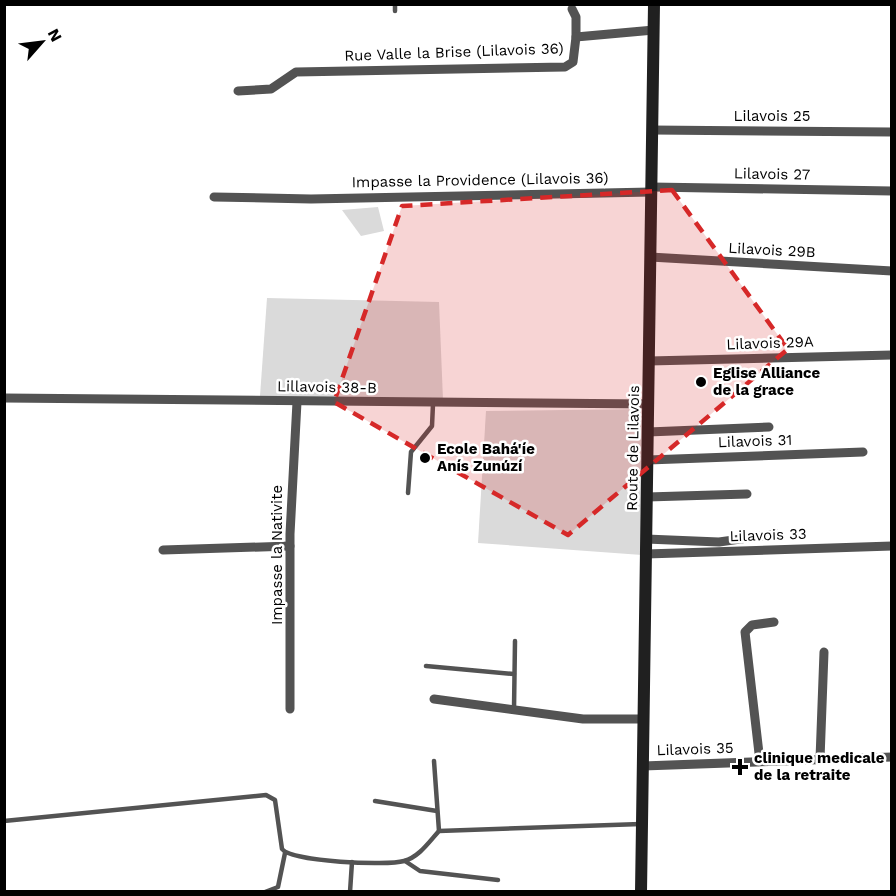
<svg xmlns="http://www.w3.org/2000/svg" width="896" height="896" viewBox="0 0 896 896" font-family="'Work Sans',sans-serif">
  <rect width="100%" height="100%" fill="#fff"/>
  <!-- green -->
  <g fill="#dadada">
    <polygon points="378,207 384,231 361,236 342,210"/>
    <polygon points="267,298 439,302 443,400 260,396"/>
    <polygon points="644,409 642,555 478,543 486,411"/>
  </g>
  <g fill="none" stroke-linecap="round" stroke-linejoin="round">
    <!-- lane -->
    <g stroke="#535353" stroke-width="4.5">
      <polyline points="395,4 395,11"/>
      <polyline points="408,493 411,452 432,426 433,404"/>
      <polyline points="426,666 514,674"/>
      <polyline points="514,709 515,641"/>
      <polyline points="434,761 439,831"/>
      <polyline points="375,801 437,811"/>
      <path d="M 4,821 L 266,795 L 275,800 L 282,849 C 292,862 387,866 404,861 C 419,857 429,842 439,831 L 641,824"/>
      <polyline points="405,861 420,871 498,880"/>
      <polyline points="265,892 278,887 285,853"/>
      <polyline points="350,892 352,862"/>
    </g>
    <!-- street -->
    <g stroke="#535353" stroke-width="9">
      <polyline points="572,9 576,17 576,37"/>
      <polyline points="238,91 271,89 296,72 565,67 573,62 576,37 654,30"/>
      <polyline points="652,130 892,132"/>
      <polyline points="651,187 892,191"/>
      <polyline points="214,197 311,199 651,192"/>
      <polyline points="650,257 892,271"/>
      <polyline points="649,361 892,355"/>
      <polyline points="4,398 648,404"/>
      <polyline points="648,432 769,427"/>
      <polyline points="648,460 863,452"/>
      <polyline points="647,497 747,494"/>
      <polyline points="646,539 719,542 776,534"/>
      <polyline points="163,550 290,546"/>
      <polyline points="646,554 892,546"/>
      <polyline points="434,699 583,719 643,719"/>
      <polyline points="290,709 290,534 297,402"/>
      <polyline points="820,759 824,652"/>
      <polyline points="760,762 745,632 752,625 774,622"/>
      <polyline points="643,766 892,757"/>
    </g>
    <!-- secondary -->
    <polyline stroke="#202020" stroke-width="12" points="641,892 654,4"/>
  </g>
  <!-- marked area -->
  <path fill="#d62828" fill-opacity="0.2" stroke="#d62828" stroke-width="4.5" stroke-dasharray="12 8" stroke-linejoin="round" d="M 672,190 L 788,349 L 568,535 L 334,402 L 402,206 Z"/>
  <!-- markers -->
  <g fill="#000" stroke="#fff" stroke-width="2">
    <circle cx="701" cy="382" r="6"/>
    <circle cx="425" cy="458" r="6"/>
    <path d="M737 758h6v6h6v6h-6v6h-6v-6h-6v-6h6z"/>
  </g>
  <g text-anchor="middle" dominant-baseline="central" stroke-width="5" stroke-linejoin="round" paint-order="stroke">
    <!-- street labels -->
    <g font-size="15" fill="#000" stroke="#fff">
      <text transform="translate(454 52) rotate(-2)">Rue Valle la Brise (Lilavois 36)</text>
      <text x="772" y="116">Lilavois 25</text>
      <text transform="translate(772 174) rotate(1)">Lilavois 27</text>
      <text transform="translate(480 180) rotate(-1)">Impasse la Providence (Lilavois 36)</text>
      <text transform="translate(772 250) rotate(3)">Lilavois 29B</text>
      <text transform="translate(770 343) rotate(-2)">Lilavois 29A</text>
      <text transform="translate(327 387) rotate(1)">Lillavois 38-B</text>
      <text transform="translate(755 441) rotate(-2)">Lilavois 31</text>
      <text transform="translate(633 448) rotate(-89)">Route de Lilavois</text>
      <text transform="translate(768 535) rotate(-2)">Lilavois 33</text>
      <text transform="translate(277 555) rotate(-90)">Impasse la Nativite</text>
      <text transform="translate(695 749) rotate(-2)">Lilavois 35</text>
    </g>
    <!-- poi labels -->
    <g font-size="15" font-weight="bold" fill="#000" stroke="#fff" text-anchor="start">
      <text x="713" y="373">Eglise Alliance<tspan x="713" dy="17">de la grace</tspan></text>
      <text x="437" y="449">Ecole Bahá'íe<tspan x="437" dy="17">Anís Zunúzí</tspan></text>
      <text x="754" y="758">clinique medicale<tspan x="754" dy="17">de la retraite</tspan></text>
    </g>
  </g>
  <!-- border -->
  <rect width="896" height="896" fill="none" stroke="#000000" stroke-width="12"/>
  <!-- north arrow -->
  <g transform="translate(42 42) rotate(62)" stroke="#ffffff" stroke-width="4.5" paint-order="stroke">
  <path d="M0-4.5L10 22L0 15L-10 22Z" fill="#000000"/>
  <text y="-9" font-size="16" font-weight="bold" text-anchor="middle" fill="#000000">N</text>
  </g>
</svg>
